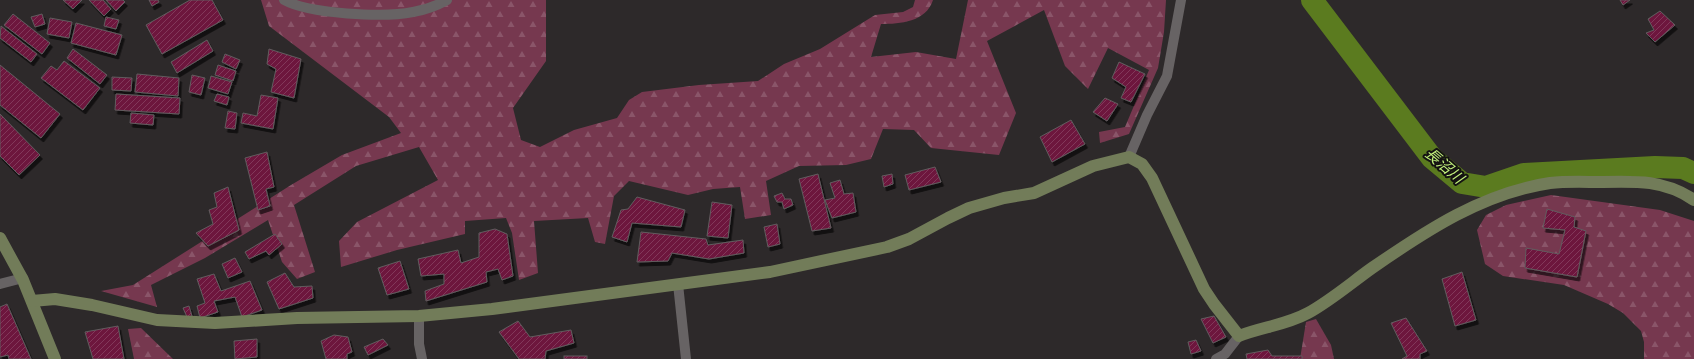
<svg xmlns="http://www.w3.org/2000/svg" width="1694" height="359" viewBox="0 0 1694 359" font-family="'Open Sans','Noto Sans JP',sans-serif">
  <defs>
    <pattern id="forest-firs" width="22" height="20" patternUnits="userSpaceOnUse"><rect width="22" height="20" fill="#76384f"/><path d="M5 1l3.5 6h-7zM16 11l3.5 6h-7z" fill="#8a5569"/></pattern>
    <pattern id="building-hatch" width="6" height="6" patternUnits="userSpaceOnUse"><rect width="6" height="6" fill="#6d173e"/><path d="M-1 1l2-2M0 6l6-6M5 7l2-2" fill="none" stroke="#82395a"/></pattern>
    <filter id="shadow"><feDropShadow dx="2.5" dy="4" stdDeviation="0" flood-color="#0009"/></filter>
  </defs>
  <rect width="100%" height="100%" fill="#2d292a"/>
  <!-- forest -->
  <g fill="url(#forest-firs)">
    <path d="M 261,0 L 546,0 L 546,61 L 513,108 L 521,140 L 540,147 L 574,130 L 617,118 L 629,100 L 642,92 L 699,85 L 758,81 L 784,64 L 820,49 L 875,15 L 903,12 L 913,7 L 915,0 L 933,0 C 926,22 900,24 881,24 L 871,57 L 916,52 L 956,59 L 968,0 L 1166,0 L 1164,32 L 1158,68 L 1129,134 L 1100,143 L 1099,132 L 1125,127 L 1149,70 L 1108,48 L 1088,89 L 1065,66 L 1044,10 L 987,41 L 1016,113 L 999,155 L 931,148 L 914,130 L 883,129 L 871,159 L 846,165 L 799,166 L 766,181 L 771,215 L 745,219 L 740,187 L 713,189 L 688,195 L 629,181 L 614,196 L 605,244 L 595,242 L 588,218 L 534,221 L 538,273 L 519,280 L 512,233 L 506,218 L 465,221 L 465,234 L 397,250 L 341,267 L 339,241 L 357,222 L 438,180 L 419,147 L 356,166 L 294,205 L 315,272 L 297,279 L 282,262 L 268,220 L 205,258 L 151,285 L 157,307 L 101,291 L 133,285 L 291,185 L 342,155 L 401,133 L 389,117 L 269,26 Z"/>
    <polygon points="1551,195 1660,210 1694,221 1694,359 1644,359 1644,342 1641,331 1623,313 1608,304 1564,285 1503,276 1485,264 1477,230 1486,215 1506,205"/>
    <polygon points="1316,319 1331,345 1334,359 1300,359 1306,322"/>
    <polygon points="141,328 173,359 134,359 128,329"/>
  </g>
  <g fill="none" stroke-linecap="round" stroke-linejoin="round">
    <!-- river -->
    <polyline stroke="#5b7b1f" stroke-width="22" points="1312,0 1432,158 1462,183 1486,187 1524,174 1655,167 1683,168 1694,173"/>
  </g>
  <!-- building -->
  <g fill="url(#building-hatch)" stroke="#615c5e" filter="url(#shadow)">
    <polygon points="63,0 82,0 73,9"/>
    <polygon points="89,0 103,0 111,9 104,16"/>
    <polygon points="106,0 123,0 125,2 116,11"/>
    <polygon points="149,0 158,0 159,2 152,6"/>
    <polygon points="190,0 212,0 223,20 162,54 146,25"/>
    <polygon points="1620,0 1630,0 1623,5"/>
    <polygon points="1660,11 1675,25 1655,42 1646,33 1654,30 1648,19"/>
    <polygon points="13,14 50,43 42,54 4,25"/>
    <polygon points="42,14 45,24 35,27 31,17"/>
    <polygon points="106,17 119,20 116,29 104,26"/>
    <polygon points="50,18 72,22 69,38 47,34"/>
    <polygon points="76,23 122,35 116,55 71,43"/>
    <polygon points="1,26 37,54 31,62 0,38"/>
    <polygon points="207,40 213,51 177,73 171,62"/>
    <polygon points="73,49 107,75 100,84 67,58"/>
    <polygon points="269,49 301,59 294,98 271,92 276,69 267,64"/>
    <polygon points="225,54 240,60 236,69 222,62"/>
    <polygon points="64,61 100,88 83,110 41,78 51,66 57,70"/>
    <polygon points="1119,62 1145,74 1131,102 1121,98 1126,87 1112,78"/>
    <polygon points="0,65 60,114 41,138 0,105"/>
    <polygon points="218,65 236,71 233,81 215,75"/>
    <polygon points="137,74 179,78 178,96 135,92"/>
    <polygon points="192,75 205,78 201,95 189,92"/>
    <polygon points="211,76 232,82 228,94 208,88"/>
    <polygon points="112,77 132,78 131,91 112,90"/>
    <polygon points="116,94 180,98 179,114 115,110"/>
    <polygon points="217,94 229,97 227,105 214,101"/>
    <polygon points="261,95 278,98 273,129 241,123 243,113 257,116"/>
    <polygon points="1105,98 1118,104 1107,121 1093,112"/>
    <polygon points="228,111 237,113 235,129 225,128"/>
    <polygon points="131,113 154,115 153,125 130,123"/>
    <polygon points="0,114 40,155 19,175 0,156"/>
    <polygon points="1071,120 1085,144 1052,162 1040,137"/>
    <polygon points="267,152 274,187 266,189 270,206 258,210 245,158"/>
    <polygon points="935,167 941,182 909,190 905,175"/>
    <polygon points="818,174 831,228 812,231 799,179"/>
    <polygon points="892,174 893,184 884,187 882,176"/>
    <polygon points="840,180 844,194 853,193 856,212 832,218 825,200 835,198 830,183"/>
    <polygon points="228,187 239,230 208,246 196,233 213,224 209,210 217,207 214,193"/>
    <polygon points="782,193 785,199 791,199 793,205 784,209 782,202 777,202 774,196"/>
    <polygon points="637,197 685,210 681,227 632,223 627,242 612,237 621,210 628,209"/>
    <polygon points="712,202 732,205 728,238 707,236"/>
    <polygon points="1547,209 1575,217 1574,227 1586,231 1577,277 1525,268 1526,248 1559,254 1565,230 1543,228"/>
    <polygon points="777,224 780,244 768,247 764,227"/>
    <polygon points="495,229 507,234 513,276 502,280 498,269 486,272 487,282 426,301 425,291 444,284 444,274 421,276 418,259 458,250 461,263 479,257 479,233"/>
    <polygon points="641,232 706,239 708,245 743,240 744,253 709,259 672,253 668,261 637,262"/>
    <polygon points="275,234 282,244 269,255 266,251 249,259 245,252"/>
    <polygon points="235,258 242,272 228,278 222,264"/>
    <polygon points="400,261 409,289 387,295 378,268"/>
    <polygon points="1462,272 1476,320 1455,326 1442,279"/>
    <polygon points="285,273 294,287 312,286 313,298 279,309 267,282"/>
    <polygon points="214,274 221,291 250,281 262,310 242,317 235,297 214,301 218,312 200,318 197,306 205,303 197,279"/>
    <polygon points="7,304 31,359 9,359 8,355 0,357 0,307"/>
    <polygon points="189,306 192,316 187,317 183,308"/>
    <polygon points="1214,316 1226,337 1213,343 1201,319"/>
    <polygon points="1406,318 1427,351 1420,354 1420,359 1402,359 1407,356 1391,323"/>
    <polygon points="518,321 530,337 571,330 574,343 546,351 545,359 519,359 499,332"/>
    <polygon points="118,326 124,359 93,359 85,332"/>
    <polygon points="334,335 348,337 352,352 347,354 347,359 326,359 321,341"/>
    <polygon points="257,339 257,357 235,359 234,341"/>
    <polygon points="383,339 388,345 368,355 364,347"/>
    <polygon points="1196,340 1201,351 1191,354 1188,342"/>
    <polygon points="1268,350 1272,356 1302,356 1302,359 1247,359 1246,354"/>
    <rect x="564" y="356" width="23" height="3"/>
  </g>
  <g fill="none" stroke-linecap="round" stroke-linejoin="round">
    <!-- street -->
    <g stroke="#676364" stroke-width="10">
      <path d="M 284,0 C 309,14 384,18 413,12 C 425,10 436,6 447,0"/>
      <polyline points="1129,157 1147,115 1167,76 1181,0"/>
      <polyline points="0,284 23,278"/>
      <polyline points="678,284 686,359"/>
      <polyline points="419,316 419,344 422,359"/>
      <polyline points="1216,359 1225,354 1239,336"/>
    </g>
    <!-- secondary -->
    <g stroke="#727c59" stroke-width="12">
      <polyline points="0,238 23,280 55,359"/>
      <path d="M 32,301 L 55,299 L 92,305 L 157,320 L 215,323 L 297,318 L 419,316 L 492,309 L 770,272 L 887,247 L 909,239 L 948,218 L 969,208 L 1004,198 L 1034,193 L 1093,166 L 1129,157 L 1142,164 L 1152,178 L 1204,289 L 1214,304 L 1239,336 C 1262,327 1286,325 1308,313 C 1330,301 1351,283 1372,268 C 1427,230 1483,193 1550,183 C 1567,181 1585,182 1602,182 C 1636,181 1665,180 1694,200"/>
    </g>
  </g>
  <g text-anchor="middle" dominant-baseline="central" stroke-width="4" stroke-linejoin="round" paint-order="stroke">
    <!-- water labels -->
    <g font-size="15" font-style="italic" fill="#c4f37e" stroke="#141212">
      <text transform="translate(1445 165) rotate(41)">長沼川</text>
    </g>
  </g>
</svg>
